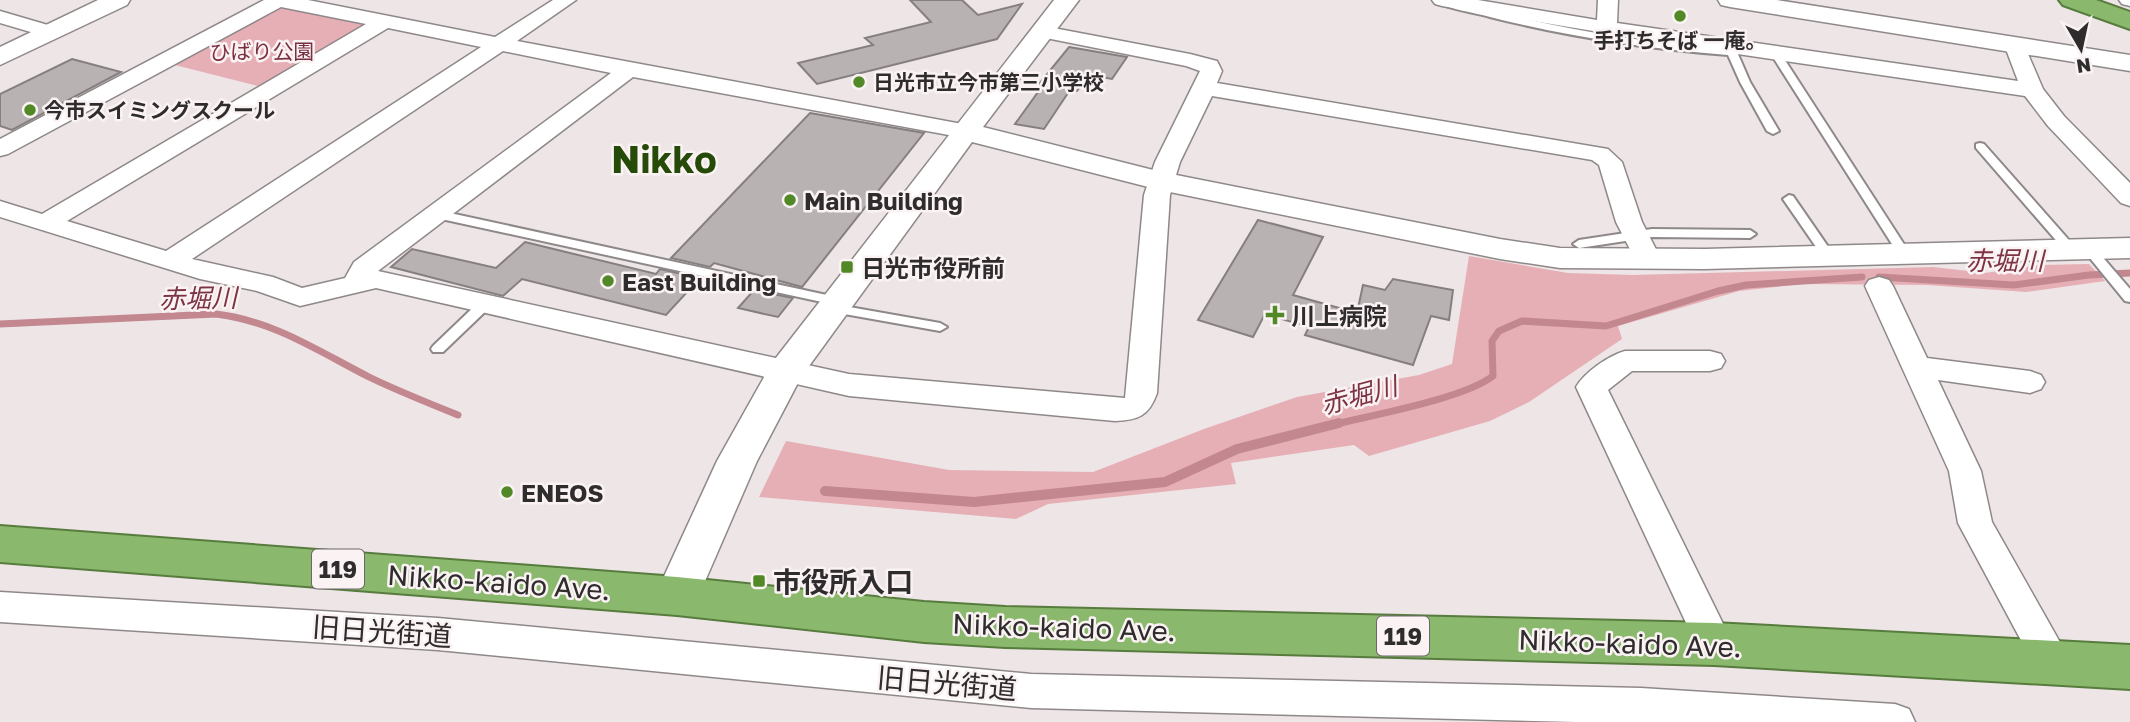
<svg xmlns="http://www.w3.org/2000/svg" width="2130" height="722" viewBox="0 0 2130 722" font-family="'Golos Text','Noto Sans JP',sans-serif">
  <rect width="100%" height="100%" fill="#ede5e6"/>
  <!-- green -->
  <g fill="#e6afb6">
    <polygon points="281,8 364,24 362,30 262,87 167,63 271,10"/>
    <polygon points="1469,256 1568,273 1633,275 1933,267 1985,273 2041,265 2089,264 2105,281 2026,292 1927,285 1802,284 1739,291 1618,326 1622,339 1529,402 1490,421 1369,456 1354,445 1231,463 1236,484 1048,504 1016,519 759,497 786,441 949,470 1093,472 1204,429 1297,397 1419,375 1452,364"/>
  </g>
  <g fill="none" stroke-linecap="round" stroke-linejoin="round">
    <!-- stream-far1 -->
    <g stroke="#c38790" stroke-width="7">
      <polyline points="1879,277 2014,285 2089,275 2130,273"/>
      <path d="M 0,324 L 216,314 C 274,321 318,351 369,377 C 398,391 428,403 458,415"/>
      <path d="M 1332,425 C 1372,415 1463,399 1493,376 L 1492,341 L 1499,331 L 1522,321 L 1606,326 L 1718,291 L 1746,285 L 1862,277"/>
    </g>
    <!-- stream -->
    <polyline stroke="#c38790" stroke-width="10" points="825,491 974,502 1165,482 1237,449 1339,423"/>
  </g>
  <!-- building -->
  <g fill="#b9b2b3" stroke="#867f80" stroke-width="2">
    <polygon points="910,0 962,0 978,15 1022,4 997,39 817,84 798,63 873,45 865,38 931,22"/>
    <polygon points="1069,47 1127,57 1112,79 1089,75 1077,91 1070,90 1044,129 1015,124 1043,85 1039,84"/>
    <polygon points="72,59 121,72 12,130 0,126 0,94"/>
    <polygon points="810,113 924,133 802,287 714,263 710,267 671,258"/>
    <polygon points="1258,220 1323,237 1293,295 1357,313 1363,285 1385,290 1393,279 1453,290 1449,320 1431,316 1413,365 1305,335 1309,327 1265,314 1253,337 1198,320"/>
    <polygon points="525,242 656,274 660,269 700,278 666,315 522,279 503,296 391,267 412,249 496,268"/>
    <polygon points="754,290 793,298 778,317 738,308"/>
  </g>
  <g fill="none" stroke-linecap="round" stroke-linejoin="round">
    <!-- service casing -->
    <g stroke="#8f8889" stroke-width="4">
      <g id="service">
        <path d="M 1434,0 L 1449,0 C 1540,25 1632,42 1726,49 L 1726,45 L 1734,45 L 1750,82 L 1779,131 L 1773,134 L 1767,131 L 1740,82 L 1728,55 C 1648,49 1569,37 1490,17 C 1473,12 1449,10 1434,0 Z"/>
        <polygon points="1776,51 1781,54 1909,252 1907,255 1903,256 1897,252 1771,54"/>
        <polygon points="1980,143 1984,144 2075,247 2077,250 2075,253 2067,253 1976,148 1976,144"/>
        <polygon points="1789,195 1793,196 1831,251 1833,254 1831,257 1823,257 1783,199"/>
        <polygon points="436,210 836,297 843,301 838,305 940,323 947,327 940,331 833,312 826,308 831,304 432,217 430,214"/>
        <polygon points="1652,229 1750,230 1756,234 1750,238 1652,237 1579,248 1573,244 1579,240"/>
        <polygon points="2089,245 2093,246 2130,289 2130,302 2125,301 2085,252 2083,249"/>
        <polygon points="485,300 492,304 490,307 443,352 433,352 431,349 433,346 480,301"/>
      </g>
    </g>
    <!-- minor casing -->
    <g stroke="#8f8889" stroke-width="3">
      <g id="minor">
        <path d="M 264,0 L 308,0 L 495,37 L 553,0 L 576,0 L 517,41 L 973,126 L 977,131 L 973,136 L 965,138 L 633,77 L 378,271 L 849,374 L 1125,398 L 1144,195 L 1155,162 L 1200,71 L 1186,66 L 1036,36 L 1033,32 L 1036,28 L 1043,26 L 1190,54 L 1217,61 L 1222,71 L 1217,83 L 1608,149 L 1622,162 L 1642,222 L 1661,259 L 1658,265 L 1648,267 L 1638,265 L 1616,222 L 1599,165 L 1592,160 L 1212,96 L 1180,162 L 1170,195 L 1157,393 C 1149,416 1138,420 1115,421 L 849,396 L 376,288 L 300,306 L 257,291 L 200,279 L 0,217 L 0,201 L 42,214 L 366,24 L 281,7 L 8,154 L 0,156 L 0,139 ZM 388,28 L 481,47 L 166,251 L 67,221 ZM 503,51 L 611,73 L 354,262 L 345,278 L 302,288 L 273,277 L 192,259 Z"/>
        <polygon points="1432,0 1478,0 1597,20 1598,0 1618,0 1617,23 2018,81 2004,44 2008,40 2022,40 2043,89 2064,116 2130,183 2130,206 2121,203 2048,126 2025,96 1683,46 1442,6 1435,4"/>
        <polygon points="2119,0 2130,0 2130,6 2122,4"/>
        <polygon points="0,11 58,28 61,32 58,36 51,38 0,23"/>
        <polygon points="1879,277 1889,280 1893,286 1927,358 2030,371 2041,375 2045,382 2041,389 2030,393 1938,380 1981,471 1992,522 2070,660 2064,672 2051,677 2038,672 1958,523 1949,471 1865,286 1869,280"/>
        <path d="M 1625,351 L 1710,351 L 1721,354 L 1725,361 L 1721,368 L 1710,371 L 1632,371 L 1608,390 L 1733,644 L 1727,655 L 1714,660 L 1701,655 L 1576,387 C 1585,372 1608,356 1625,351 Z"/>
        <polygon points="0,592 438,618 1031,674 1641,688 1895,704 1909,709 1915,722 1576,722 1031,708 438,650 0,622"/>
      </g>
    </g>
    <!-- tertiary casing -->
    <g stroke="#8f8889" stroke-width="3">
      <g id="tertiary">
        <polygon points="98,0 130,0 127,5 0,65 0,47"/>
        <polygon points="1054,0 1079,0 983,127 1161,172 1500,239 1560,248 1705,249 2130,238 2130,258 1705,269 1560,268 1500,259 1160,190 972,142 801,377 757,461 693,609 677,615 661,609 655,596 717,461 772,363"/>
        <polygon points="1718,0 1777,0 2130,55 2130,71 1730,7 1721,5"/>
      </g>
    </g>
    <!-- trunk casing -->
    <g stroke="#577c3e" stroke-width="4">
      <g id="trunk">
        <polygon points="2059,0 2096,0 2130,12 2130,29 2063,5"/>
        <polygon points="0,526 677,577 924,602 1005,607 1714,623 2130,645 2130,689 1714,665 1005,647 924,642 677,615 0,562"/>
      </g>
    </g>
    <!-- service -->
    <use href="#service" fill="#fff" fill-rule="evenodd"/>
    <!-- minor -->
    <use href="#minor" fill="#fff" fill-rule="evenodd"/>
    <!-- tertiary -->
    <use href="#tertiary" fill="#fff" fill-rule="evenodd"/>
    <!-- trunk -->
    <use href="#trunk" fill="#8ab86c" fill-rule="evenodd"/>
  </g>
  <!-- markers -->
  <g fill="#508926" stroke="#faf2f3" stroke-width="2.5">
    <circle cx="1680" cy="16" r="7"/>
    <circle cx="859" cy="82" r="7"/>
    <circle cx="30" cy="110" r="7"/>
    <circle cx="790" cy="200" r="7"/>
    <rect x="840" y="260" width="14" height="14" rx="3.5"/>
    <circle cx="608" cy="281" r="7"/>
    <path d="M1271.5 304.5h7v7h7v7h-7v7h-7v-7h-7v-7h7z"/>
    <circle cx="507" cy="492" r="7"/>
    <rect x="752" y="574" width="14" height="14" rx="3.5"/>
  </g>
  <g text-anchor="middle" dominant-baseline="central" stroke-width="5" stroke-linejoin="round" paint-order="stroke">
    <!-- far-poi labels -->
    <g font-size="21" font-weight="bold" fill="#2f2c2d" stroke="#faf2f3" text-anchor="start">
      <text x="1680" y="40" text-anchor="middle">手打ちそば 一庵。</text>
      <text x="873" y="82">日光市立今市第三小学校</text>
      <text x="44" y="110">今市スイミングスクール</text>
    </g>
    <!-- far-park labels -->
    <g font-size="21" fill="#7a3040" stroke="#faf2f3">
      <text x="262" y="51">ひばり公園</text>
    </g>
    <!-- shield labels -->
    <g fill="#faf2f3" stroke="#6c6768" stroke-width="2">
      <rect x="312" y="549.5" width="52" height="39" rx="5"/>
      <rect x="1377" y="616.5" width="52" height="39" rx="5"/>
    </g>
    <g font-size="23" font-weight="bold" fill="#2f2c2d">
      <text x="338" y="569">119</text>
      <text x="1403" y="636">119</text>
    </g>
    <!-- poi labels -->
    <g font-size="24" font-weight="bold" fill="#2f2c2d" stroke="#faf2f3" text-anchor="start">
      <text x="804" y="200">Main Building</text>
      <text x="861" y="267">日光市役所前</text>
      <text x="622" y="281">East Building</text>
      <text x="1291" y="315">川上病院</text>
      <text x="521" y="492">ENEOS</text>
    </g>
    <!-- water labels -->
    <g font-size="26" font-style="italic" fill="#7d3342" stroke="#faf2f3">
      <text x="2005" y="260">赤堀川</text>
      <text transform="translate(198 298) rotate(-1)">赤堀川</text>
      <text transform="translate(1359 395) rotate(-15)">赤堀川</text>
    </g>
    <!-- near-poi labels -->
    <g font-size="28" font-weight="bold" fill="#2f2c2d" stroke="#faf2f3" text-anchor="start">
      <text x="773" y="581">市役所入口</text>
    </g>
    <!-- near-street labels -->
    <g font-size="28" fill="#2f2c2d" stroke="#faf2f3">
      <text transform="translate(499 582) rotate(4)">Nikko-kaido Ave.</text>
      <text transform="translate(1064 627) rotate(2)">Nikko-kaido Ave.</text>
      <text transform="translate(382 631) rotate(4)">旧日光街道</text>
      <text transform="translate(1630 643) rotate(2)">Nikko-kaido Ave.</text>
      <text transform="translate(947 683) rotate(5)">旧日光街道</text>
    </g>
    <!-- town labels -->
    <g font-size="38" font-weight="bold" fill="#264a08" stroke="#faf2f3">
      <text x="664" y="158">Nikko</text>
    </g>
  </g>
  <!-- north arrow -->
  <g transform="translate(2081 49) rotate(171)" stroke="#faf2f3" stroke-width="5" paint-order="stroke">
  <path d="M0-5L12 26L0 18L-12 26Z" fill="#2f2c2d"/>
  <text y="-10" font-size="19" font-weight="bold" text-anchor="middle" fill="#2f2c2d">N</text>
  </g>
</svg>
